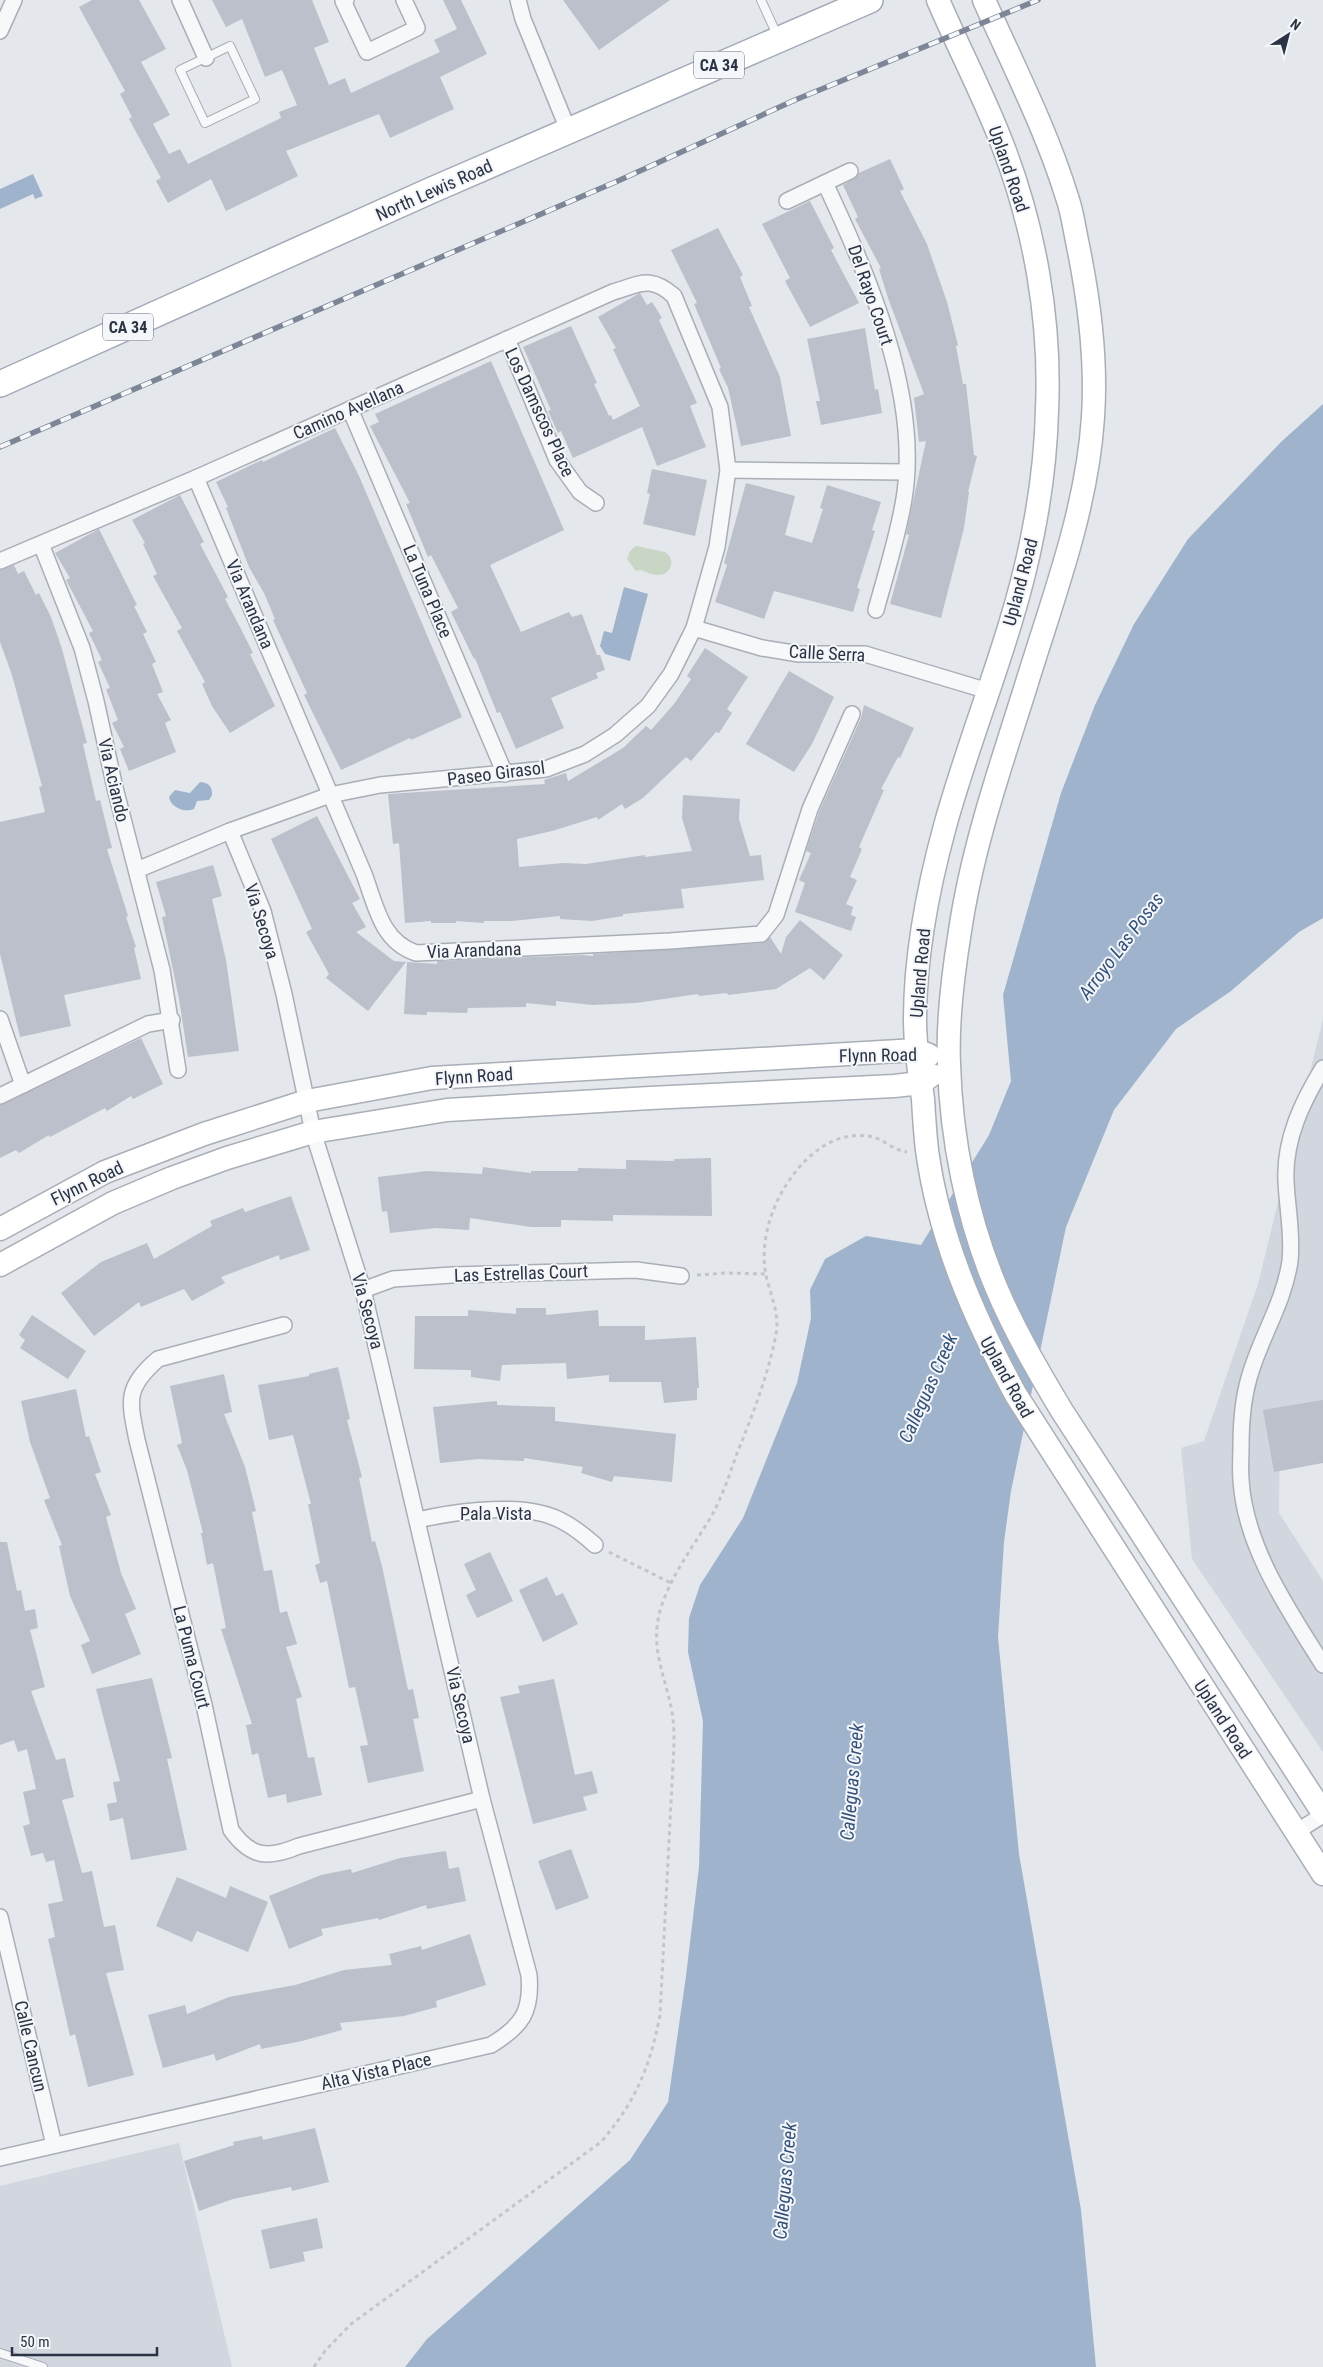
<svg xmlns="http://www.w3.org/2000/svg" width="1323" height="2367" viewBox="0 0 1323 2367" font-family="'Roboto Condensed',sans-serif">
  <rect width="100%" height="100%" fill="#e4e7ec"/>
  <!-- built -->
  <g fill="#d2d6de">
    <polygon points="1323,1019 1323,1405 1280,1413 1279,1513 1323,1581 1323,1752 1192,1559 1181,1448 1204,1441 1258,1284"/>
    <polygon points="179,2143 232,2367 0,2367 0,2186"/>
  </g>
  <!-- green -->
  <path fill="#c9d6c5" d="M 636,546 L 665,552 C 672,557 673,563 669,570 C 661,579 650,574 641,570 L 636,571 L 627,559 L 630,551 Z"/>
  <!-- water -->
  <g fill="#9fb4cc">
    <polygon points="33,174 43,196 35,199 33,194 0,209 0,189"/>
    <polygon points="1323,404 1323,918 1299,932 1231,991 1176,1029 1114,1110 1066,1227 1011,1491 1004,1542 998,1637 1019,1854 1081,2210 1096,2367 405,2367 427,2339 630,2160 668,2102 686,1976 699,1867 703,1721 688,1652 689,1618 700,1585 743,1518 797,1383 811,1318 810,1290 825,1259 866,1236 921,1245 989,1135 1011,1081 1003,995 1061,793 1095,705 1134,624 1188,539 1281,442"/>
    <polygon points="624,587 648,594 630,661 605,654 600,646 604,631 612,633"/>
    <path d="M 200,782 C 208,782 213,787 212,795 L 209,800 L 197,801 L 194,809 C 185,813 171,808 169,797 L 175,790 L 190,793 Z"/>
  </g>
  <!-- building -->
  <g fill="#bbc0ca">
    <polygon points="92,0 139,0 166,49 141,62 170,115 153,124 169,154 180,149 188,164 281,118 279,112 297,105 282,70 265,77 242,19 226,27 212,0 312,0 329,42 314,48 329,85 345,78 351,93 440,52 434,40 457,29 443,0 461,0 487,54 440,77 454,109 390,138 379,114 286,151 298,176 226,211 211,179 168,203 156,181 161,178 129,119 132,117 120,94 125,91 79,7"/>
    <polygon points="563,0 670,0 599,50"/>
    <polygon points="890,159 904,189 900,191 927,244 947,302 958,345 956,346 963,384 966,384 974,455 977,456 968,492 969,492 964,528 941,618 890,604 909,535 906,534 926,441 919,442 914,398 924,394 888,298 879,269 881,268 855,219 858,217 843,185 854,179 859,173"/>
    <polygon points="810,201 834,248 831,250 859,303 810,327 785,281 790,278 762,224"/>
    <polygon points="718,228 743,275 740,277 752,306 749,307 780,377 791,436 741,446 728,388 719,369 721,368 694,304 697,303 671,250"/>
    <polygon points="640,293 647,305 652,302 662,318 659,320 697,403 690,406 706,447 657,466 642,427 573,458 561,431 558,433 548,411 551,410 523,347 571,326 597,383 594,384 609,416 611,415 613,420 640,406 613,349 616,348 598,317"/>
    <polygon points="865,328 875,390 878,389 882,413 821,425 816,401 820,401 807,339"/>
    <polygon points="491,361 564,530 490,565 521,632 569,612 572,617 582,614 597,655 600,655 605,670 596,673 598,678 551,698 564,728 516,749 500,712 497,713 475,658 474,659 451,612 458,608 431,555 428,557 406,504 410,503 370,426 379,422 375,414"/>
    <polygon points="335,428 359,476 462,717 411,740 410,738 341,770 304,695 307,693 273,620 275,619 264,593 249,567 226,508 228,507 216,482 262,460 263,462"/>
    <polygon points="652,469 707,480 695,536 643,524 650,494 647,493"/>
    <polygon points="746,483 795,496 785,535 812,543 823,509 820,508 827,485 881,502 872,530 875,531 857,588 860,589 853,612 774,591 764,619 715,602 727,565 724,563"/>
    <polygon points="180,495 204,542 200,544 228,597 225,599 241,629 253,653 250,654 275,706 230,733 212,706 202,684 205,682 177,631 182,628 153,576 157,574 143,544 145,543 132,520"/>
    <polygon points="99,529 137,605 134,606 147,632 143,634 156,662 152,664 163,692 157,694 171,720 165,723 176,752 129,771 120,749 124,747 112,723 118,720 106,689 110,688 98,662 102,660 89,633 93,631 66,580 70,578 55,553"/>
    <polygon points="14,565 18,574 24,571 36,595 39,593 51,617 62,649 87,743 83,744 96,801 100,800 112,848 107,849 128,916 126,917 136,947 134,948 141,979 64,995 71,1026 20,1037 0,954 0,822 45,812 39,787 42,786 12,675 0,642 0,570"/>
    <polygon points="705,648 748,677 727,709 732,713 719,733 716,732 691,761 686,757 643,798 625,809 622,804 598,820 597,817 552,831 517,839 519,867 564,863 586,864 645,855 645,857 692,851 682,818 683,795 740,799 739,819 750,856 761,855 764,880 681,889 684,908 623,914 623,916 592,921 560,919 560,916 512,921 484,921 484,923 456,921 456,923 431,923 431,921 405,923 399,843 393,844 388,794 545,784 544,780 566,773 568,781 623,748 646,726 651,730 674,704 691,679 687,676"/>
    <polygon points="789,671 834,697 812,744 794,772 746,744"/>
    <polygon points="864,705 914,728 900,758 898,757 881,789 884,790 859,847 862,849 850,877 857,880 846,904 853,907 851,915 856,917 851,931 795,912 805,883 799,880 811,853 806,851 819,812 861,718"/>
    <polygon points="317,816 360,899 352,903 366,927 356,932 394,961 406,962 368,1011 326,978 329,974 306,932 312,929 271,839"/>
    <polygon points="213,865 222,896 212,899 226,960 239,1051 188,1057 179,999 162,917 166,916 156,882"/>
    <polygon points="800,920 843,955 824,980 810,968 776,989 728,995 727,993 699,996 698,994 636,1003 592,1005 556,1001 556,1006 526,1003 526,1007 468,1008 467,1013 427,1012 427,1015 404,1014 407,962 437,964 437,961 582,955 593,956 593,954 762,943 770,937 781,954 786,937"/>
    <polygon points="141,1038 163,1084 133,1099 131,1096 107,1111 105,1108 50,1137 49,1135 19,1153 16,1150 0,1158 0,1105"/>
    <polygon points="711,1158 712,1216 613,1215 613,1221 561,1220 561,1227 531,1227 470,1218 469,1230 436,1228 390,1233 387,1211 382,1212 378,1177 427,1171 482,1174 483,1167 531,1173 531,1171 578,1171 578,1168 626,1169 626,1160 674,1161 674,1159"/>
    <polygon points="291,1196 310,1250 280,1260 279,1255 221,1277 225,1283 192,1301 184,1289 141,1307 139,1302 94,1336 61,1293 101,1262 147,1243 154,1259 212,1226 210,1221 243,1208 245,1212"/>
    <polygon points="516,1308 546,1308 546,1315 598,1310 599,1326 645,1326 645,1340 696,1337 699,1388 697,1388 697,1400 664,1403 661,1382 609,1382 609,1375 567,1379 566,1363 502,1365 500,1381 471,1377 471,1370 414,1369 415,1316 468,1316 468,1310 516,1314"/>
    <polygon points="32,1315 86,1351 68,1379 20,1348 25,1340 19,1335"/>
    <polygon points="338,1367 350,1419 347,1420 362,1477 359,1478 372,1542 375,1541 382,1566 408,1690 413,1689 419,1718 413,1719 424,1771 368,1783 360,1746 368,1745 355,1687 349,1688 327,1581 320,1583 315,1565 320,1563 308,1504 311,1504 293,1435 269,1440 258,1385 309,1376 309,1374"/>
    <polygon points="224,1374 232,1412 224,1414 245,1467 256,1511 252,1512 264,1571 272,1570 280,1613 287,1611 297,1644 286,1647 302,1697 296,1699 308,1758 314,1757 322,1795 287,1803 286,1794 268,1798 258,1753 252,1755 246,1725 252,1724 221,1629 226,1628 213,1563 207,1565 201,1533 203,1533 187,1470 177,1445 182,1443 170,1386"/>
    <polygon points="76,1389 86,1437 89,1436 101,1472 95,1474 111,1515 106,1517 121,1573 136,1609 125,1614 141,1654 92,1674 81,1645 90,1641 70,1596 59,1546 62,1545 44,1500 50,1498 30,1442 21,1401"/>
    <polygon points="1323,1400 1323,1463 1274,1472 1263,1410"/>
    <polygon points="497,1401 497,1405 555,1407 555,1421 676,1434 672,1482 614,1476 612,1482 581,1473 583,1467 524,1458 524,1461 479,1459 440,1463 433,1407"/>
    <polygon points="0,1542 7,1542 17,1591 21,1590 25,1611 35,1609 38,1628 30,1630 45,1687 31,1691 56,1760 65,1758 74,1797 62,1800 82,1873 92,1871 104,1927 115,1925 124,1970 106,1973 134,2075 88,2087 75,2034 70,2036 48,1939 55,1937 48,1904 63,1901 54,1860 46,1862 43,1853 31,1856 23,1826 30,1824 23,1792 36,1789 27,1749 18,1752 14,1740 0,1745"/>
    <polygon points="490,1552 513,1601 477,1618 466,1595 476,1590 464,1564"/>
    <polygon points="547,1577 556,1596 563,1593 578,1624 543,1642 519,1590"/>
    <polygon points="152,1678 172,1758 167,1759 187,1850 131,1860 123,1818 110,1821 107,1804 117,1802 113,1782 120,1781 96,1689"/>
    <polygon points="554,1679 575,1775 592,1771 598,1793 583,1797 587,1810 533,1824 500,1697 520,1693 518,1686"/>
    <polygon points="571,1849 589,1898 556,1910 538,1861"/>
    <polygon points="446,1851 449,1869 459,1867 466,1901 427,1909 426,1905 379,1920 378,1918 321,1929 323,1935 289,1949 269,1896 321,1875 351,1869 352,1873 400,1858"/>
    <polygon points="177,1877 226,1898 230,1886 268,1902 248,1952 197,1931 192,1942 156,1926"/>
    <polygon points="470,1934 486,1985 436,2001 437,2007 404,2016 340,2023 342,2030 302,2041 261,2049 260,2044 216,2061 214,2054 163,2068 148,2015 185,2005 187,2014 229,1997 295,1985 344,1970 392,1965 389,1954 421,1946 422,1950"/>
    <polygon points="315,2128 329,2182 292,2191 291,2187 233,2199 199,2211 184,2161 234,2145 233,2142 262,2136 263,2140"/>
    <polygon points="317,2218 323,2248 303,2252 305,2261 270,2269 261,2230"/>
  </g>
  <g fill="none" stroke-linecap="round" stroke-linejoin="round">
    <!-- lane casing -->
    <g stroke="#a9aeb7" stroke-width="10">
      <g id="lane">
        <polyline points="761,0 778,37"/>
        <polygon points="230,46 255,99 205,123 180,70"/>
        <polyline points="0,2353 43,2367"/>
      </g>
    </g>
    <!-- street casing -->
    <g stroke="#a9aeb7" stroke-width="18">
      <g id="street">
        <polyline points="180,0 206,58"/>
        <polyline points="346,0 343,1 367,52 417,28 404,0"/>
        <polyline points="518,0 523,19 569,132"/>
        <polyline points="0,31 14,0"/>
        <path d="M 825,183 C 868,275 921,395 904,499 C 898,536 886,573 876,610"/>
        <polyline points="787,201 850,171"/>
        <polyline points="507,339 557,460 580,492 596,503"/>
        <polyline points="350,409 505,774"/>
        <polyline points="728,470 906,472"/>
        <path d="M 196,478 L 364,874 C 376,906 381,941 416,953 L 670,941 L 761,934 L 776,915 L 810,809 L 852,714"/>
        <polyline points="41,544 82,648 96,701 115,788 162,970 178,1070"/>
        <path d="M 0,561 L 196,478 L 613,292 C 641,284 650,275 674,296 L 720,407 L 728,470 L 717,547 L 694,628 L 671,674 L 648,706 L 615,735 L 585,754 L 546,769 L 380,785 L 330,795 L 230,831 L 137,870"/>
        <polyline points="694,628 762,648 799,654 865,654 988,691"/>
        <polyline points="0,1019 23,1085"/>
        <path d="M 1323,1068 C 1302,1102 1284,1140 1286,1181 C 1287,1207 1293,1235 1290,1261 C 1284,1303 1260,1338 1249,1378 C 1243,1399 1241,1424 1241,1446 C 1241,1457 1240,1469 1241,1480 C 1245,1547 1288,1609 1323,1665"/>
        <polyline points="0,1096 148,1024 172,1020"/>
        <polyline points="363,1290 393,1279 452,1275 636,1270 681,1276"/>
        <path d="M 284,1325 L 158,1359 C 125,1388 129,1400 137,1440 L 204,1705 L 231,1830 C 251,1858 268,1859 299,1846 L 482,1799"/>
        <path d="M 418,1520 C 452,1512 505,1505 540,1513 C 561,1517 579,1531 595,1545"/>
        <polyline points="1296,1832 1323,1815"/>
        <polyline points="0,1917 54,2145"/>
        <path d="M 0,2158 L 491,2045 C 522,2026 532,2012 529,1975 L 482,1799 L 363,1290 L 313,1132 L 284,994 L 263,911 L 230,831"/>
      </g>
    </g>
    <!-- secondary casing -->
    <g stroke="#a9aeb7" stroke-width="25">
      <g id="secondary">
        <path d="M 938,0 C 959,49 984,96 1003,146 C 1035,229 1051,321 1047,410 C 1046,451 1041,493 1033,533 C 1014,633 972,728 945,826 C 928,888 915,955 915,1020 C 915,1046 919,1073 923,1099 C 924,1116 925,1133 927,1150 C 939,1238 974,1318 1016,1395 L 1323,1874"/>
        <path d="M 984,0 C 1013,65 1046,129 1067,197 C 1072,211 1074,226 1077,241 C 1089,299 1097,357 1093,417 C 1087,511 1052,600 1025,689 C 1000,768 972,849 960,931 C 953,974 947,1020 949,1064 C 951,1139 967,1218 996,1287 C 1014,1330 1038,1371 1062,1411 L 1323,1813"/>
        <polyline points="0,1229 105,1172 204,1134 307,1101 432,1078 916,1050 929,1055"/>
        <polyline points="0,1265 113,1203 172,1178 227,1158 313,1132 447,1110 650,1098 894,1086 921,1083 932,1075"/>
      </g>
    </g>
    <!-- primary casing -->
    <g stroke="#a3abb8" stroke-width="28">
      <polyline id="primary" points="0,384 432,190 870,0"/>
    </g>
    <!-- path -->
    <g stroke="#c2c5cb" stroke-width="3" stroke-dasharray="4 4" stroke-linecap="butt">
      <polyline points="697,1275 726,1273 766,1274"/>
      <polyline points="609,1552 671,1583"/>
      <path d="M 314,2367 L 325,2351 L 351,2324 L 601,2142 C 636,2101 650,2067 660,2015 L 674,1745 C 674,1736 674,1727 673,1719 C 668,1681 649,1651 660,1611 C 670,1576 694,1546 712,1515 C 722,1497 729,1476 736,1456 C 752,1416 768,1376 776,1334 C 780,1314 770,1294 766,1275 C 758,1236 777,1189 805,1161 C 823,1143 846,1131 873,1137 C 884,1140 893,1150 907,1152"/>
    </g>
    <!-- lane -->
    <use href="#lane" stroke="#f7f8fa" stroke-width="8"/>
    <!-- street -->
    <use href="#street" stroke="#f7f8fa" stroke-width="15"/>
    <!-- secondary -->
    <use href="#secondary" stroke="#fff" stroke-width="22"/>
    <!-- primary -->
    <use href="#primary" stroke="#fff" stroke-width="25"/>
    <!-- rail casing -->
    <g stroke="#7d8696" stroke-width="5.5">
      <polyline id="rail" points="0,447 620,180 795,100 1038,0"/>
    </g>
    <!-- rail -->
    <use href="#rail" stroke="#f4f6f9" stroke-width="4" stroke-dasharray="11" stroke-linecap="butt"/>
  </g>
  <g text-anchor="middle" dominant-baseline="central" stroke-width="4" stroke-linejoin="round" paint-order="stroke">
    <!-- shield labels -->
    <g fill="#f4f6f9" stroke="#676e7b" stroke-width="1">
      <rect x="694" y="51.5" width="50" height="27" rx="4"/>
      <rect x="103" y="313.5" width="50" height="27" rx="4"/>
    </g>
    <g font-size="16" font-weight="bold" fill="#2b3445">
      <text x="719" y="65">CA 34</text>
      <text x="128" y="327">CA 34</text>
    </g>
    <!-- street labels -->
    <g font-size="18" fill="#2b3445" stroke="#f4f6f9">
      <text transform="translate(1009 169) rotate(71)">Upland Road</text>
      <text transform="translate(434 190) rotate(-24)">North Lewis Road</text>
      <text transform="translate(871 295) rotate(71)">Del Rayo Court</text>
      <text transform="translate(348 410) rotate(-24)">Camino Avellana</text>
      <text transform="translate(540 412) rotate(65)">Los Damscos Place</text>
      <text transform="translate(1020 582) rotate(-75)">Upland Road</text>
      <text transform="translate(428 591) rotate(67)">La Tuna Place</text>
      <text transform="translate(250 604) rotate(67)">Via Arandana</text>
      <text transform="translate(827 653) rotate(3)">Calle Serra</text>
      <text transform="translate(496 773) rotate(-7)">Paseo Girasol</text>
      <text transform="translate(114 780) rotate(77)">Via Aciando</text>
      <text transform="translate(262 921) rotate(73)">Via Secoya</text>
      <text transform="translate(474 950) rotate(-2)">Via Arandana</text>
      <text transform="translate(920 973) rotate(-85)">Upland Road</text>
      <text transform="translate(878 1055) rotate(-1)">Flynn Road</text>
      <text transform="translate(474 1076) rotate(-4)">Flynn Road</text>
      <text transform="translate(87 1183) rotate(-26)">Flynn Road</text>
      <text transform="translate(521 1273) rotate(-2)">Las Estrellas Court</text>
      <text transform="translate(368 1311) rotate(75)">Via Secoya</text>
      <text transform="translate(1007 1377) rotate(61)">Upland Road</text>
      <text x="496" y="1513">Pala Vista</text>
      <text transform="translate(192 1657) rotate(76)">La Puma Court</text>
      <text transform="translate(461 1705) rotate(77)">Via Secoya</text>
      <text transform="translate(1223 1719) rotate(57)">Upland Road</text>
      <text transform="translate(31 2046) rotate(77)">Calle Cancun</text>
      <text transform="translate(376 2071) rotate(-13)">Alta Vista Place</text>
    </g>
    <!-- water labels -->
    <g font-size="19" font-style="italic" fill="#34527a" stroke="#f4f6f9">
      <text transform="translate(1121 946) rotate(-53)">Arroyo Las Posas</text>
      <text transform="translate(928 1388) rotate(-66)">Calleguas Creek</text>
      <text transform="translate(852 1782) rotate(-85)">Calleguas Creek</text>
      <text transform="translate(785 2181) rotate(-85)">Calleguas Creek</text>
    </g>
  </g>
  <!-- north arrow -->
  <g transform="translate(1288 35) rotate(36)" stroke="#f4f6f9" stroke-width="4" paint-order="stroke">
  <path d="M0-4L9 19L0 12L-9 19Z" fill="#2b3445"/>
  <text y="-8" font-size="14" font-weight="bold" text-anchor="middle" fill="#2b3445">N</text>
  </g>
  <!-- scale -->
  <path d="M12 2347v8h145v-8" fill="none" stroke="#2b3445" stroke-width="2.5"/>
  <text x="20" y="2347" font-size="15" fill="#2b3445" stroke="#f4f6f9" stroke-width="4" paint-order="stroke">50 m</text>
</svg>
